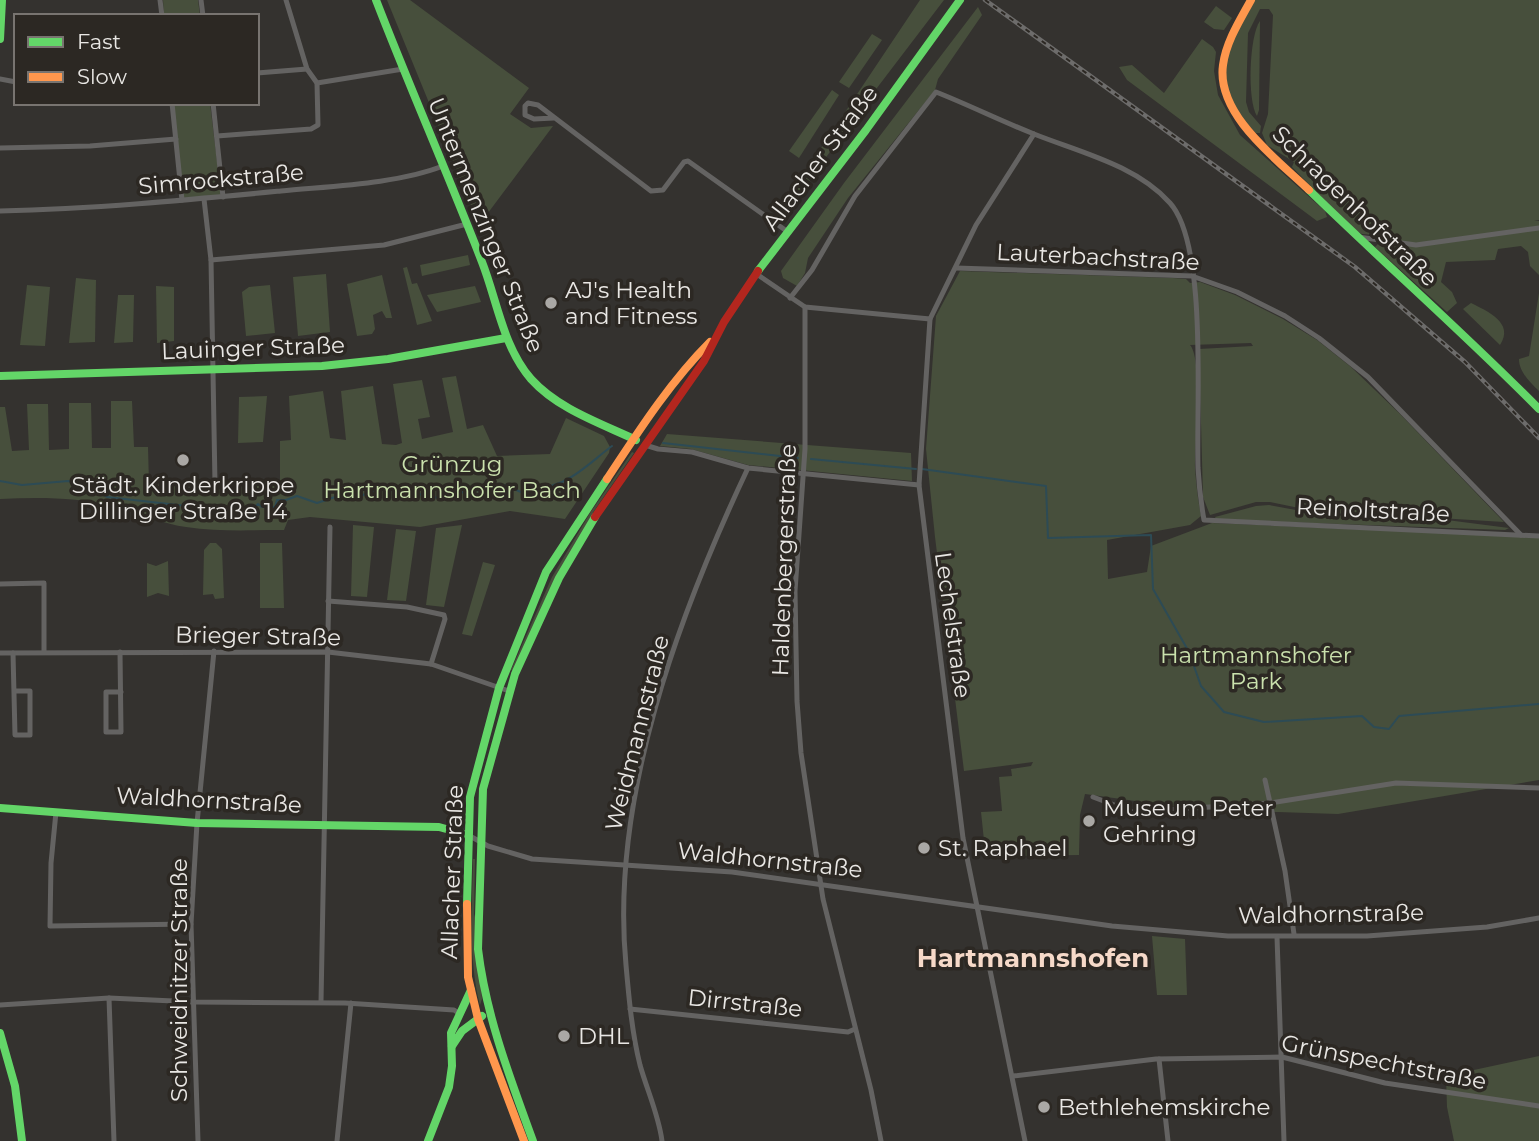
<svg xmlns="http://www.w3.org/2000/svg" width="1539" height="1141" viewBox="0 0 1539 1141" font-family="Montserrat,sans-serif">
  <rect width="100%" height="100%" fill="#34322f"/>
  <!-- green -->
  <g fill="#474f3c">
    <polygon points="163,0 198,0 200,16 164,16"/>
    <polygon points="387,0 410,0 529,88 510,114 531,128 553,126 479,225"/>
    <polygon points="920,0 944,0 851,122 786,214 781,210 797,184"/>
    <path d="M 1254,0 L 1539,0 L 1539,220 L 1534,221 L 1539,221 L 1539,275 L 1530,266 L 1528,252 L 1521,246 L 1498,249 L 1495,260 L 1446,262 L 1441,282 L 1452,292 L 1457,303 L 1447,312 L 1375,247 L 1379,243 L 1375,235 L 1362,234 L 1353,229 L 1292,167 L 1294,162 L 1267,145 L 1262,133 L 1268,114 L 1273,15 L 1269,9 L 1260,9 L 1248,33 L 1246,102 L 1249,112 L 1261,126 L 1260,133 L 1256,133 C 1207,85 1225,53 1254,0 Z"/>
    <polygon points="1216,6 1232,18 1224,30 1214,29 1204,22"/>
    <polygon points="978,7 982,15 938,79 935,90 848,198 808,258 805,273 797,286 783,278 781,271 844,183"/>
    <path d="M 1260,21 L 1259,110 L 1257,116 C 1247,101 1249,36 1260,21 Z"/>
    <polygon points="872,34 882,40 849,88 839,82"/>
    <polygon points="1202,39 1213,47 1216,52 1214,71 1218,95 1240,135 1325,211 1327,217 1317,221 1309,215 1127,80 1119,67 1132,65 1164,93"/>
    <polygon points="832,90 839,95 799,158 789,151"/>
    <polygon points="173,103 210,103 221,195 183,198"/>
    <polygon points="468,255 470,265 422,276 420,265"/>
    <polygon points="407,267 412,284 417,283 432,321 417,325 403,268"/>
    <path d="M 960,271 L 1173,278 L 1186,279 L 1190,283 L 1200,282 L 1235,295 L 1283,319 L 1317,340 L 1351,367 L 1400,414 L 1504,522 L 1439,518 L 1400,511 L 1328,514 L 1270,502 L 1256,502 L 1210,515 L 1203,497 L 1199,349 L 1253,346 L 1251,343 L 1190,345 C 1203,359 1195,443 1195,467 C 1196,484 1198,500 1201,516 L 1190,525 L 1107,540 L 1108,579 L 1147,572 L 1151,546 L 1212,523 L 1539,537 L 1539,780 L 1338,814 L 1193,809 L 1085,794 L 1080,815 L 1079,855 L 1013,856 L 1012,846 L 995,845 L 994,851 L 985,850 L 981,812 L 1002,811 L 999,777 L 1012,776 L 1011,769 L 1031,766 L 1033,762 L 964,771 L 935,537 L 926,449 L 936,316 Z"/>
    <polygon points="326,274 330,332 298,336 293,277"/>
    <polygon points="382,275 392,318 386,318 382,311 373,315 375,329 372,334 357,336 347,284"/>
    <polygon points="76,278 96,280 95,342 69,343"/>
    <polygon points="27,285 50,287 45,346 20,345"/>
    <polygon points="270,285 275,333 246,336 242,292 249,287"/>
    <polygon points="156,286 174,287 174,341 157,343"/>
    <polygon points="475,286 481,302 437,312 427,295"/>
    <path d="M 1539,293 L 1539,391 C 1530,382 1519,372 1519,359 L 1529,356 Z"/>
    <polygon points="118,295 134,295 133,342 114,343"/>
    <path d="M 1471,303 C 1487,311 1515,323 1500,345 L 1463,309 Z"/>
    <path d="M 456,376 L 467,429 L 483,425 L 497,456 L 550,454 L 566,418 L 604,436 L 610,447 L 609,453 L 565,519 L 510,511 L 420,527 L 310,517 L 288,520 L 284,530 C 252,530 219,532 186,527 C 162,524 138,512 113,506 C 76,497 38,497 0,499 L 0,407 L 5,407 L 12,451 L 29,450 L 27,404 L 48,404 L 49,450 L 69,449 L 69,403 L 91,403 L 92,448 L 111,448 L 111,401 L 132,401 L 134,447 L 148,447 L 149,484 L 213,490 L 280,482 L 280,441 L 291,440 L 289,396 L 323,391 L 330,438 L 346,440 L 341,391 L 373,386 L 382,444 L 396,445 L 402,443 L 393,384 L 422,380 L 430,417 L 418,419 L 422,439 L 453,432 L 442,378 Z"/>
    <polygon points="267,396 263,442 238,443 239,397"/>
    <polygon points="667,434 911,453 912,481 748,465 691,449 660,446"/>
    <polygon points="632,452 634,453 592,514 590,522 515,671 511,670 552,577 590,513"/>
    <polygon points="1269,505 1328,516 1400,514 1509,528 1505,530 1253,521 1216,519 1215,517 1256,506"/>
    <polygon points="353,525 374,527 367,597 351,596"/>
    <polygon points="462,525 444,607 426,605 436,528"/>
    <polygon points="396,529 416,531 406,601 387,600"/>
    <polygon points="210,543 216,543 222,549 224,598 215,599 213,594 203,595 204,550"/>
    <polygon points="260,543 282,543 284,608 260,608"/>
    <polygon points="168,561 169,596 158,593 147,597 147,563 156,566"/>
    <polygon points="483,562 495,565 472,636 462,634"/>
    <path d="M 473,859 L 475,859 L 474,914 L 477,923 L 482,999 L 480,1005 C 468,958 472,907 473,859 Z"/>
    <polygon points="1152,936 1185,939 1187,995 1157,995"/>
    <polygon points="1539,1056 1539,1141 1454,1141 1447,1107 1446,1076"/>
  </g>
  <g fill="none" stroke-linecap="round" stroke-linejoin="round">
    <!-- stream -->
    <g stroke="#2d4b55" stroke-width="2">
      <polyline points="663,443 798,458"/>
      <polyline points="811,459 916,469"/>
      <polyline points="922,469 1046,486 1048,538 1151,535 1153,589 1189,652 1201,686 1224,712 1264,722 1362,716 1374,727 1389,729 1399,716 1539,704"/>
      <path d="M 0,481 L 22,485 L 68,481 L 89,486 L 107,497 L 249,513 L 258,504 L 262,507 L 275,507 L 277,500 L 286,500 L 297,496 L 317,503 L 347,493 L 360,496 L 383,488 L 413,496 L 423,494 L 438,498 L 446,491 L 458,493 L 478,490 L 491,499 L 505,485 L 530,496 C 541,487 553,487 566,480 C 582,472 597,457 612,446"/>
    </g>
    <!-- street -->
    <g stroke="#646362" stroke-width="5">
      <polyline points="160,0 162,16"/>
      <polyline points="201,0 203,16"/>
      <polyline points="257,73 307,69"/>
      <polyline points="0,79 16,82"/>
      <polyline points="317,83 403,69"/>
      <polyline points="172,103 182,200"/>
      <polyline points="213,103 223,197"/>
      <polyline points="554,118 534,119 525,115 525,106 528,103 538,105 651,191 663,190 684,162 688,161 788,232"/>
      <polyline points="217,136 311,129 318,125 317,83 307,69 286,0"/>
      <polyline points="0,148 90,146 176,139"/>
      <polyline points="204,199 211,260 215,484"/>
      <path d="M 0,211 C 94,209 187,200 281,191 C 331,186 397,184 443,166"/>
      <polyline points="1358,237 1416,245 1539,228"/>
      <polyline points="211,260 384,245 467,224"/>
      <polyline points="956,268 1192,276 1237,292 1285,316 1319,338 1368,377 1521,535"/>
      <polyline points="758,275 805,307 930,319"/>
      <path d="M 790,298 L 812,270 L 855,196 L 936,92 C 969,105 1001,121 1034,134 C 1079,152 1136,165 1170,203 C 1208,245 1196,408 1198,468 C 1199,486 1201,503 1204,520 L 1539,536"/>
      <polyline points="805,307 805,449 795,591 797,701 801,753 823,899 871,1090 881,1141"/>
      <polyline points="645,445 658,449 692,452 748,468 919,485"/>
      <polyline points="0,584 44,583 44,652"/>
      <polyline points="328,601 407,607 444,615 445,619 431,664"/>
      <polyline points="120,652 121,732 106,732 106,692 121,692"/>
      <polyline points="0,653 328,652 431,664 509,691"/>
      <polyline points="13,653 15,735 30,735 30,691 14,691"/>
      <polyline points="1265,780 1285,871 1294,934"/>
      <polyline points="1093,797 1133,812 1270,803 1396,783 1539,788"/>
      <polyline points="56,812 51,863 50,926 191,924"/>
      <polyline points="468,835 488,846 532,859 732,872 1112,926 1228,936 1367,936 1487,927 1539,918"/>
      <polyline points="1277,937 1284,1141"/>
      <polyline points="109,998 114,1141"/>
      <polyline points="321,1002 330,527"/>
      <polyline points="0,1005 109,998 195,1002 345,1003 454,1010 460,1014"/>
      <polyline points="630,1009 848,1032 855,1029"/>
      <polyline points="1159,1059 1168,1141"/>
      <polyline points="1013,1076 1156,1059 1282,1057 1385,1083 1539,1106"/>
      <polyline points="198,1141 191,924 197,823 214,651"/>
      <polyline points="337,1141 351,1003"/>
      <path d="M 662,1141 C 659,1116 647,1090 640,1065 C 632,1033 629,999 626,965 C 610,799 678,616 748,468"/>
      <polyline points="1025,1141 963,838 919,485 930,319 976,225 1034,134"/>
    </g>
    <!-- fast -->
    <g stroke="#63d668" stroke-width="8">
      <path d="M 376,0 C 410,88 448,174 482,262 C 497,300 503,347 531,379 C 558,409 600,423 636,440"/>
      <polyline points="0,39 2,0"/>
      <path d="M 1309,190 C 1385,264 1465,334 1539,409"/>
      <polyline points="758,271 866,130 960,0"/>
      <polyline points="0,376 322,366 388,359 506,338"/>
      <polyline points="0,808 197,823 439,827 468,835"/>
      <polyline points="467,904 470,797 499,688 546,572 607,479"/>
      <polyline points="0,1033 15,1086 22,1141"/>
      <polyline points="452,1046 462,1031 482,1016"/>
      <polyline points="428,1141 449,1087 452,1066 451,1033 471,990"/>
      <path d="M 533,1141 C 510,1078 486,1016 478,949 L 483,789 L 515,674 L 559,578 L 595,517"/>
    </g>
    <!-- slow -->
    <g stroke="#ff974d" stroke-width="8">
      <path d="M 1251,0 C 1240,20 1226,42 1223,65 C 1216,115 1278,160 1309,190"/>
      <path d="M 607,479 C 638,432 670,382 710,342"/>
      <polyline points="467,904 468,977 478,1019 524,1141"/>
    </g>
    <!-- jam -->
    <polyline stroke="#b3261e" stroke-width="8" points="595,517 704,361 724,322 758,271"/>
    <!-- rail casing -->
    <g stroke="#6d6c6b" stroke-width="4.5">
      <polyline id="rail" points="985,0 1355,267 1465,362 1539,438"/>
    </g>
    <!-- rail -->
    <use href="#rail" stroke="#2c2823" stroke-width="2" stroke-dasharray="5" stroke-linecap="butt"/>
  </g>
  <!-- markers -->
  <g fill="#aaa8a5" stroke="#2c2823" stroke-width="2.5">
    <circle cx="551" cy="303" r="7"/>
    <circle cx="183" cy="460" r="7"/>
    <circle cx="1089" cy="821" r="7"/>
    <circle cx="924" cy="848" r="7"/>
    <circle cx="564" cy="1036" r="7"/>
    <circle cx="1044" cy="1107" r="7"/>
  </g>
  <g text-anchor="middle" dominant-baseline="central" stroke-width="7" stroke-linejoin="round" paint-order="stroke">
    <!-- street labels -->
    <g font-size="23" fill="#e9e7e4" stroke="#2c2823">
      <text transform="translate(820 158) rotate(-53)">Allacher Straße</text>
      <text transform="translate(221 179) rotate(-5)">Simrockstraße</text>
      <text transform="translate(1355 206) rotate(44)">Schragenhofstraße</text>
      <text transform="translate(486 225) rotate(68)">Untermenzinger Straße</text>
      <text transform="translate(1098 257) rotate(3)">Lauterbachstraße</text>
      <text transform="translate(253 348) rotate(-2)">Lauinger Straße</text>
      <text transform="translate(1373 510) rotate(3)">Reinoltstraße</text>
      <text transform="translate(784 560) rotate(-88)">Haldenbergerstraße</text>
      <text transform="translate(953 625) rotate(82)">Lechelstraße</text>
      <text transform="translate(258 636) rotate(1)">Brieger Straße</text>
      <text transform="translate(637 733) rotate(-76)">Weidmannstraße</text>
      <text transform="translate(209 800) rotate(3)">Waldhornstraße</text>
      <text transform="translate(770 860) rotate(6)">Waldhornstraße</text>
      <text transform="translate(452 872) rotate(-88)">Allacher Straße</text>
      <text transform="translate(1331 914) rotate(-1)">Waldhornstraße</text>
      <text transform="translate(179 980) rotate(-90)">Schweidnitzer Straße</text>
      <text transform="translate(745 1003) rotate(6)">Dirrstraße</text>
      <text transform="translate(1384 1062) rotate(11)">Grünspechtstraße</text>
    </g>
    <!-- poi labels -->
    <g font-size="23" fill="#e9e7e4" stroke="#2c2823" text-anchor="start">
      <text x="565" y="290">AJ's Health<tspan x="565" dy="26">and Fitness</tspan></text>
      <text x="183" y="485" text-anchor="middle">Städt. Kinderkrippe<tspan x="183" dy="26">Dillinger Straße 14</tspan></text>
      <text x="1103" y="808">Museum Peter<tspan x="1103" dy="26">Gehring</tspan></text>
      <text x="938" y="848">St. Raphael</text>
      <text x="578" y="1036">DHL</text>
      <text x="1058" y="1107">Bethlehemskirche</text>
    </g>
    <!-- park labels -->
    <g font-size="23" fill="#cae1ad" stroke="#2c2823">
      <text x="452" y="464">Grünzug<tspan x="452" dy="26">Hartmannshofer Bach</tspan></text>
      <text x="1256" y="655">Hartmannshofer<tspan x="1256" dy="26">Park</tspan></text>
    </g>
    <!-- quarter labels -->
    <g font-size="26" font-weight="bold" fill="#f6d9c8" stroke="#2c2823">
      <text x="1033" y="958">Hartmannshofen</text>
    </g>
  </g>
  <!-- legend -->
  <rect x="14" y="14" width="245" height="91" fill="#2c2823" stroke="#787470" stroke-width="2"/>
  <rect x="28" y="37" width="35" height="10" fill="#63d668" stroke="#787470" stroke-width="2"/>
  <text x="77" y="49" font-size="21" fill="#e9e7e4">Fast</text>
  <rect x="28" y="72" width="35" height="10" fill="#ff974d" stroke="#787470" stroke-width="2"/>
  <text x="77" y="84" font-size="21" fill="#e9e7e4">Slow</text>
</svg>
